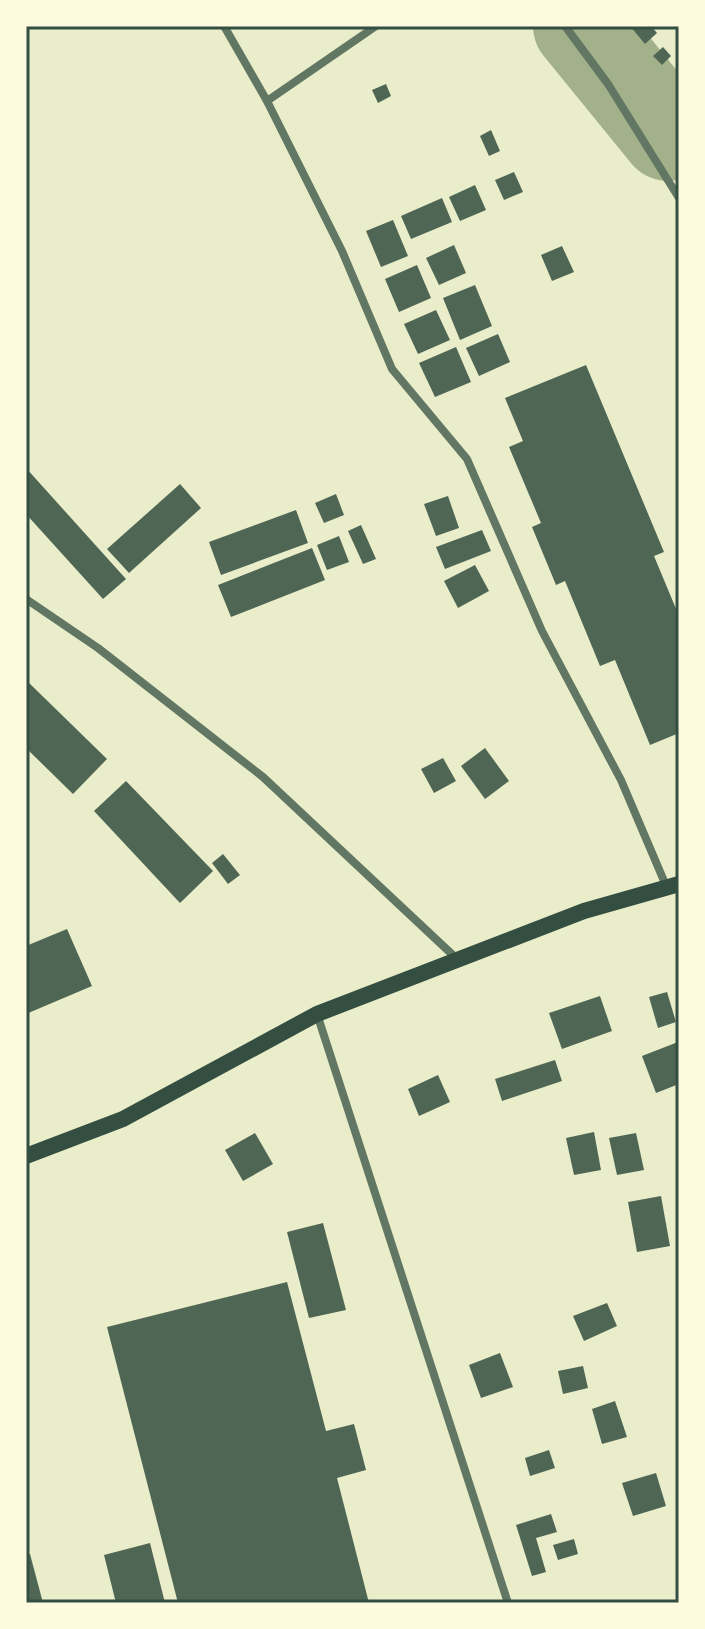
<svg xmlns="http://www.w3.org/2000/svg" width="705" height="1629" viewBox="0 0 705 1629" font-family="Inter,sans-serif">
  <rect width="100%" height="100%" fill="#e9edc9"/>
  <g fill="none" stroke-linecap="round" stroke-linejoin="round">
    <!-- river -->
    <polyline stroke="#a3b18a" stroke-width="94" points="580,26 668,134"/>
  </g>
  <!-- building -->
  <g fill="#4f6655">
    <polygon points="630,26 651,26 657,33 645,44"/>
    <polygon points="663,47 671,56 662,65 653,56"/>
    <polygon points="386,84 391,96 378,103 372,90"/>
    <polygon points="491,130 500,151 489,156 480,136"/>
    <polygon points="514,172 523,192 504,200 495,180"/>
    <polygon points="475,185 486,210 460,221 449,197"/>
    <polygon points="442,198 452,222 411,239 401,216"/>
    <polygon points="393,220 408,256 381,267 366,231"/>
    <polygon points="454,245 466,273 439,285 426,258"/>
    <polygon points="562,246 574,272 552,281 541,255"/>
    <polygon points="417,265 431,298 399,312 385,279"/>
    <polygon points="475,285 492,326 460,340 443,298"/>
    <polygon points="436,310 450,340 418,354 404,324"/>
    <polygon points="498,334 510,362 479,376 466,348"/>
    <polygon points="456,347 471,382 435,397 419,363"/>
    <polygon points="586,365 664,552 654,556 679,616 679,733 650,745 615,660 600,666 565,581 556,585 532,527 541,523 509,447 523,441 505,398"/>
    <polygon points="26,468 126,579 103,599 26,514"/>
    <polygon points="180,484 201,508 129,573 107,549"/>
    <polygon points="336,494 344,515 324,523 315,503"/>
    <polygon points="448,496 459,528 436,536 424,504"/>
    <polygon points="296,510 308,543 221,575 209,542"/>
    <polygon points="361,525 376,559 363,564 348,531"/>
    <polygon points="482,530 491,551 445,569 436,547"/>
    <polygon points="339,536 349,562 327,570 317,545"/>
    <polygon points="312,548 325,580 231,617 218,585"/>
    <polygon points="475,565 489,591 458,608 444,581"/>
    <polygon points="26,680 107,759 73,794 26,748"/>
    <polygon points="485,748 509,781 485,799 461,766"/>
    <polygon points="443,758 456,781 434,793 421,769"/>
    <polygon points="126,781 213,871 180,903 94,811"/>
    <polygon points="223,854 240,875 228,884 212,863"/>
    <polygon points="67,929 92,986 26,1014 26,946"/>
    <polygon points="667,992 676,1022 658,1028 649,997"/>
    <polygon points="600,996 612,1031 562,1049 549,1013"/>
    <polygon points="678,1042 679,1084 656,1093 642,1056"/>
    <polygon points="555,1060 562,1081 502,1101 495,1079"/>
    <polygon points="438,1075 450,1102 419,1116 408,1089"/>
    <polygon points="594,1132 601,1170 574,1175 566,1138"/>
    <polygon points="255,1133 273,1164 243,1181 225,1150"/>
    <polygon points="636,1133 644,1170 617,1175 609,1138"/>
    <polygon points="661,1196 670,1246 637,1252 628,1202"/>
    <polygon points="323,1223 346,1310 309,1318 287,1232"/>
    <polygon points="287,1282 326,1431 354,1424 366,1470 337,1478 369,1603 178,1603 107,1327"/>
    <polygon points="607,1303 617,1326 584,1341 573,1316"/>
    <polygon points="500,1353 513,1387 481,1398 469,1365"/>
    <polygon points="583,1366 588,1388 563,1394 558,1371"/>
    <polygon points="615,1401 627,1437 602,1444 592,1409"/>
    <polygon points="549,1450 555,1468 530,1476 525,1458"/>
    <polygon points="656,1473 666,1506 633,1516 622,1483"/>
    <polygon points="551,1514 557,1532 536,1538 546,1572 532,1576 516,1525"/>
    <polygon points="574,1539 578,1554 558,1560 553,1545"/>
    <polygon points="150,1543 165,1603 116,1603 104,1555"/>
    <polygon points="30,1554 43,1603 26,1603 26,1555"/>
  </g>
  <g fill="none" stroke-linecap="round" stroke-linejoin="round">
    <!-- minor -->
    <g stroke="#617663" stroke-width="8">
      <polyline points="224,26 267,101 376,26"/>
      <polyline points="565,26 608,84 679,198"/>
      <polyline points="267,101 342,251 392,369 467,459 542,631 621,780 667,888"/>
      <polyline points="26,599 98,648 263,777 456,958"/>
      <polyline points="317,1014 508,1603"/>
    </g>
    <!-- secondary -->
    <polyline stroke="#344e41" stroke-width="16" points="26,1156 123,1119 317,1014 584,911 679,884"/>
  </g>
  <!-- border -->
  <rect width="705" height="1629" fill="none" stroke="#fefae0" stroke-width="56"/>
  <rect x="28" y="28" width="649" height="1573" fill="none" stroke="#344e41" stroke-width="3"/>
</svg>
